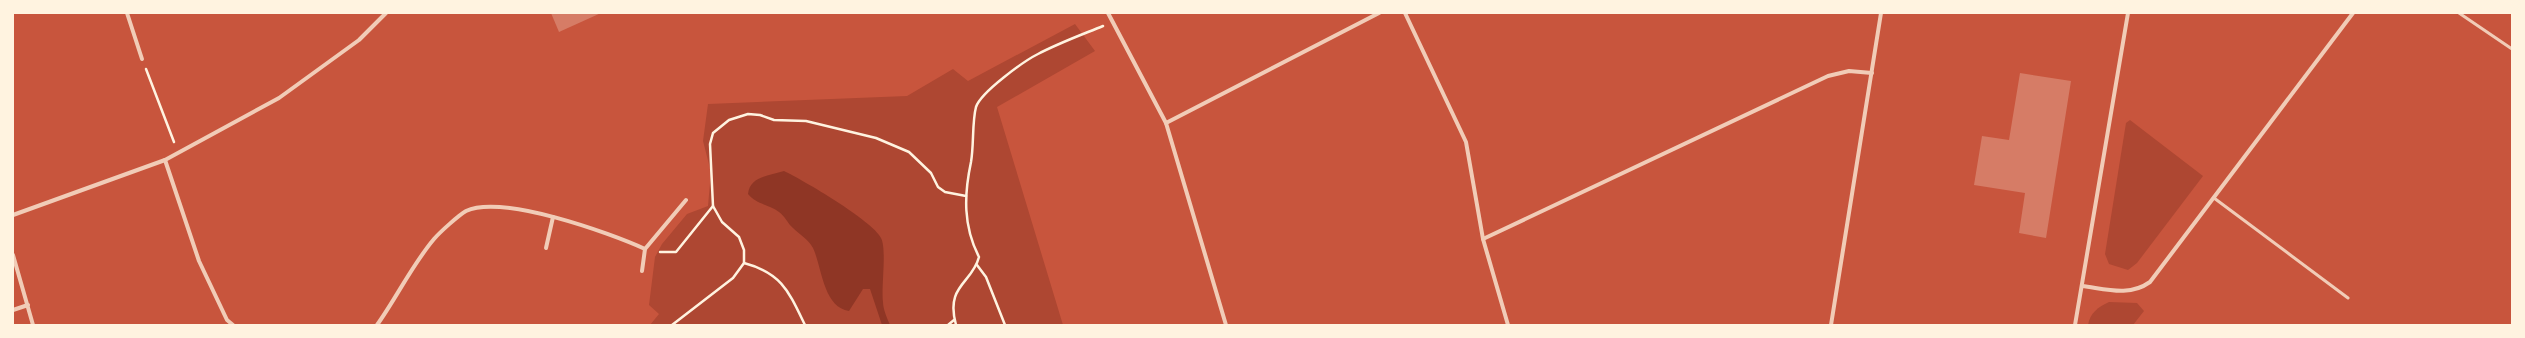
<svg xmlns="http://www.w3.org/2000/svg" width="2525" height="338" viewBox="0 0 2525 338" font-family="Karla,sans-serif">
  <rect width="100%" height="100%" fill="#c8553d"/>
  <!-- green -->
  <g fill="#ae4732">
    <polygon points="1075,24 1095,51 997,107 1063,325 650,325 659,314 649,305 655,257 662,244 687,214 708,206 711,172 703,141 708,104 907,96 953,69 968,81"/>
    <polygon points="2130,120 2203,176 2137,263 2128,270 2109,264 2105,254 2126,123"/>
    <path d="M 2109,302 L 2137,303 L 2144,311 L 2133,325 L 2088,325 C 2090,313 2098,307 2109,302 Z"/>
  </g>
  <!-- water -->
  <path fill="#8f3625" d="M 784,171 C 803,180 873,221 881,238 C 887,249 881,287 883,302 C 883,309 887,318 890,325 L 882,325 L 870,289 L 863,289 L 849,311 C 823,307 822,267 813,248 C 808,239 800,235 793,228 C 788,224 785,216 779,212 C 769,204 757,205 748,194 C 750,176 769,176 784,171 Z"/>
  <!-- building -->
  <g fill="#d67c66">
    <polygon points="551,13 601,13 559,32"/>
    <polygon points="2020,73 2071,81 2046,238 2019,233 2025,193 1974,185 1982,136 2009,140"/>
  </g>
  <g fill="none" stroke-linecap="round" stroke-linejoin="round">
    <!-- path -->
    <g stroke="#fff3e0" stroke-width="2.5">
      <polyline points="146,69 174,142"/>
      <polyline points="660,252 676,252 713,206"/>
      <path d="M 744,263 C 782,273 789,292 805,325"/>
      <polyline points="977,265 986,277 1005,325"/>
      <polyline points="672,325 733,278 744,263 744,250 739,237 722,222 713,206 710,144 713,133 729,120 748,114 760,115 774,120 806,121 876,138 909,152 931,173 938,187 945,192 966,196"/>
      <polyline points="948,325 954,320"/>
      <path d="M 956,325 C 945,285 972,284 979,257 C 963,226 964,195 971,162 C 974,145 972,122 976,107 C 981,92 1024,61 1038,54 C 1059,43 1081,35 1103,26"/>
    </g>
    <!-- service -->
    <g stroke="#f1ccb7" stroke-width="3">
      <polyline points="2459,13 2512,49"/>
      <polyline points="2214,198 2348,298"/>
    </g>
    <!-- minor -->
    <g stroke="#f1ccb7" stroke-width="4">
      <polyline points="127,13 142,59"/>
      <polyline points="1108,13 1166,123 1226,325"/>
      <polyline points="1405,13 1466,142 1483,239 1508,325"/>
      <polyline points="1166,123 1379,13"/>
      <polyline points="165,160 199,261 227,320 233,325"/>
      <polyline points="13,215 165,160 279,98 359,40 386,13"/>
      <polyline points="1483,239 1828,76 1849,71 1872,73"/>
      <polyline points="546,248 553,217"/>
      <polyline points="13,255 33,325"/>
      <polyline points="642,271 645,249 686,200"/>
      <path d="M 2082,286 C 2106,289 2129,297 2150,282 L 2353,13"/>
      <polyline points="13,310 28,305"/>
      <path d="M 377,325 C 397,297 412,265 434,239 C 440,232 459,215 466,211 C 502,194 610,233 645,249"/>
      <polyline points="1831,325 1881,13"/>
      <polyline points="2075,325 2128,13"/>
    </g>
  </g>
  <!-- border -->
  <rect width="2525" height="338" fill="none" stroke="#fff3e0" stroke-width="28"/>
</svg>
